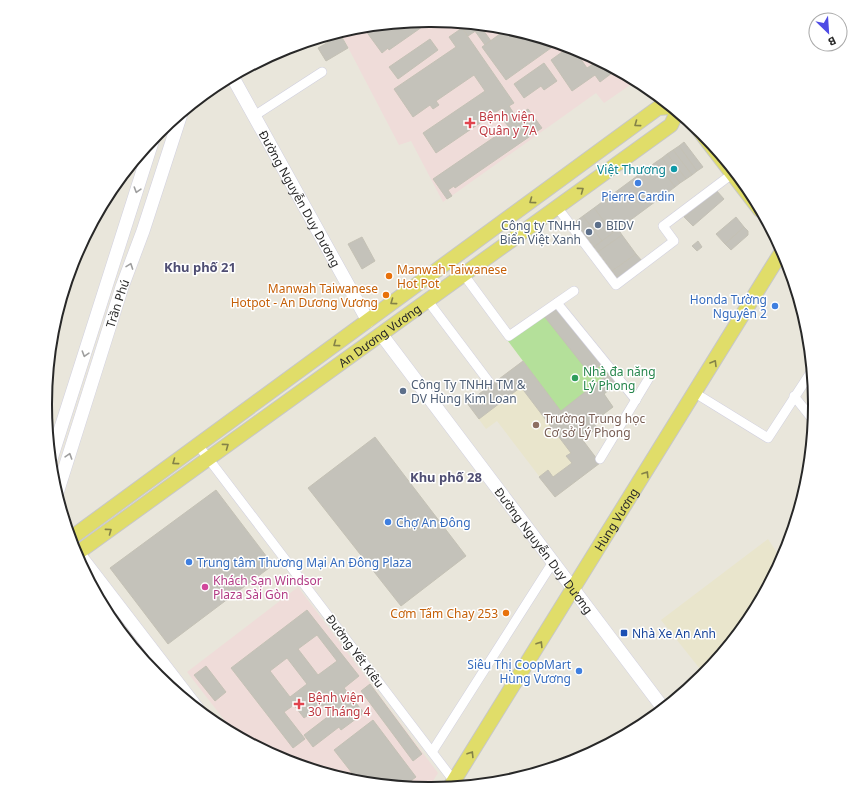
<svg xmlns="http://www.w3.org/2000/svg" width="860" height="809" viewBox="0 0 860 809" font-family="'Noto Sans',sans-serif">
  <rect width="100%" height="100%" fill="#e9e6db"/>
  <!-- education -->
  <g fill="#e9e5cc">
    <polygon points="523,361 600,463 555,497 497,421 486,429 467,403"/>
    <polygon points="768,539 781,559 750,618 704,674 661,620"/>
  </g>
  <!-- medical -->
  <g fill="#efdcd9">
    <polygon points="430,20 505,27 577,49 636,81 604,103 596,93 443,202 411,141 399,145 340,32 355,27"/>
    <polygon points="298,587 438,773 428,789 355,782 283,760 236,735 187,672"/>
  </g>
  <!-- pitch -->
  <polygon fill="#b4e09a" points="556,307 617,383 604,394 613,407 593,422 597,428 582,440 508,341"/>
  <!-- building -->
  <g fill="#c4c2ba" stroke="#c4c1b5" fill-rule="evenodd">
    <polygon points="432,20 389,50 388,48 382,53 363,27"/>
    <polygon points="459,23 482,25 483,26 468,36"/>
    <polygon points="481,27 491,41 485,45 475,31"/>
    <polygon points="352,28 353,31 347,34 343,31"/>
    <polygon points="462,28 514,103 509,106 516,117 528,109 542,128 455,188 454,186 448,190 452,196 447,199 433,179 509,127 504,121 509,118 502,108 436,153 423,133 485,91 474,75 436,101 439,105 433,109 430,105 413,117 394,89 456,47 449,37"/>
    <polygon points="508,28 558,43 506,80 482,47"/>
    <polygon points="339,32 348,48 326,61 318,48 332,40 329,35"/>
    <polygon points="430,39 438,50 398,79 389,67"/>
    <polygon points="569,47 573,48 587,68 596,62 602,70 607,65 616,70 600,82 595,75 572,91 551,60"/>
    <polygon points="544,63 557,81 544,90 541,86 524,98 514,84"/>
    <polygon points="684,142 703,167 697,171 679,146"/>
    <polygon points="679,146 697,171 692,175 673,150"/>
    <polygon points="673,150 692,175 686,179 667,154"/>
    <polygon points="667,154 686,179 680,183 662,158"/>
    <polygon points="662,158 680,183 675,187 656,162"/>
    <polygon points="656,162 675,187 613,233 594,208"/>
    <polygon points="716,190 724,199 693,226 684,217"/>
    <polygon points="594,208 613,233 602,241 583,216"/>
    <polygon points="583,216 602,241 594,247 575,222"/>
    <polygon points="736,217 744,227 725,244 716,234"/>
    <polygon points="744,227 748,231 748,235 731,250 725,244"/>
    <polygon points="618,229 622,235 598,252 594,247"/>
    <polygon points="622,235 636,254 612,271 598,252"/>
    <polygon points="362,237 375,261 362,269 348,244"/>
    <polygon points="698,241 702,247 697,251 692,246"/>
    <polygon points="636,254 642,261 618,279 612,271"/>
    <polygon points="556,307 602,364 590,374 544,316"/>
    <polygon points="523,361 600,463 555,497 539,477 548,470 553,477 572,463 566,456 571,453 521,387 479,419 467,403"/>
    <polygon points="609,373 617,383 604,394 613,407 593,422 597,428 582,440 561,411"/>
    <polygon points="375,437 466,556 401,606 308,488"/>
    <polygon points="216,490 273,565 168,644 110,568"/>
    <path d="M 307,610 L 359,676 L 344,688 L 364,713 L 341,730 L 339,727 L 313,747 L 304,735 L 330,715 L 322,705 L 304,718 L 294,705 L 284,712 L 305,739 L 293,748 L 231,668 ZM 317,635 L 337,661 L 318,675 L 298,649 ZM 287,658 L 307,684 L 290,697 L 270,671 Z"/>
    <polygon points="206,666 226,692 215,701 194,675"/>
    <polygon points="370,684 422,754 413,761 361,691"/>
    <polygon points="373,720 416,777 404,786 359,782 334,750"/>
  </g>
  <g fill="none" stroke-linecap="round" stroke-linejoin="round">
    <!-- street casing -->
    <g stroke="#d1d0df" stroke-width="10">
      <g id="street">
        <polyline points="254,116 322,72"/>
        <polyline points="557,207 616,285 674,241 663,226 732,174"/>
        <polyline points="464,275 509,336 574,291"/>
        <polyline points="428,301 489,382"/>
        <polyline points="557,303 636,400"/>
        <polyline points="695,393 768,438 811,372"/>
        <polyline points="794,396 813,420"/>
        <polyline points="198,445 454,781"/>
        <polyline points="600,459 649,378"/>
        <polyline points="432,752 553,562"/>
      </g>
    </g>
    <!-- secondary casing -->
    <g stroke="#d1d0df" stroke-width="14">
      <g id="secondary">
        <path id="s1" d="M 232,76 L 368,321"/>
        <path id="s2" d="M 381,334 L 663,708"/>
        <polyline points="51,459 153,139"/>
        <path id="s3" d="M 57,493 L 122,287 L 143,231 L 181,114"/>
        <polyline points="78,553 197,708"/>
      </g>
    </g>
    <!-- primary casing -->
    <g stroke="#c7c7c7" stroke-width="16">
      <g id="primary">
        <polyline points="698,129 760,210"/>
        <polyline points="71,538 658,108 671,107"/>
        <path id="s4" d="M 76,554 L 671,125 L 677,112"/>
        <path id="s5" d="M 450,787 L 782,251"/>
      </g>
    </g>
    <!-- street -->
    <use href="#street" stroke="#fff" stroke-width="9"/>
    <!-- secondary -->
    <use href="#secondary" stroke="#fff" stroke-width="13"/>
    <!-- primary -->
    <use href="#primary" stroke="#e0dd69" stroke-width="14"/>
  </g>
  <!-- one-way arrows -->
  <defs><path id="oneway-chevron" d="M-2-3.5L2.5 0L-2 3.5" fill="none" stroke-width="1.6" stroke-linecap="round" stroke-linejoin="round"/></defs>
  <g stroke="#848248">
    <use href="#oneway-chevron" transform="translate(637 124) rotate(144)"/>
    <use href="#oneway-chevron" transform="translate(581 190) rotate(-36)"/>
    <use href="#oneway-chevron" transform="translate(532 201) rotate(144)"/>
    <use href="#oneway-chevron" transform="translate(393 302) rotate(144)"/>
    <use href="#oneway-chevron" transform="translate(336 344) rotate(144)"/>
    <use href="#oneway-chevron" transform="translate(714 363) rotate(-59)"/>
    <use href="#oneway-chevron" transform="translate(226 446) rotate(-36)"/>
    <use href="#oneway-chevron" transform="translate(175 462) rotate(144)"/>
    <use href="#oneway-chevron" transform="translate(646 474) rotate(-58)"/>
    <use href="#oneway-chevron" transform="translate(109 531) rotate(-36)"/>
    <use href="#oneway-chevron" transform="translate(540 644) rotate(-58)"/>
    <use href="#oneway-chevron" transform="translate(471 754) rotate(-58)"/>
  </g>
  <g stroke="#9e9e9e">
    <use href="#oneway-chevron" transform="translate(137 190) rotate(107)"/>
    <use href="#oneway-chevron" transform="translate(130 266) rotate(-70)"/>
    <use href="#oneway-chevron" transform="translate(85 354) rotate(107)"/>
    <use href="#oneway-chevron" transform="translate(69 456) rotate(-72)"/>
  </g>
  <!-- markers -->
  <g fill="#e0444e" stroke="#fff" stroke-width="1.5">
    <path d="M468 117h4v4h4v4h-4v4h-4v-4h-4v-4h4z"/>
    <path d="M297 698h4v4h4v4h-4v4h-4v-4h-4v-4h4z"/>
  </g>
  <circle fill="#0f9aa8" stroke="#fff" stroke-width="1.5" cx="674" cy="169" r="4"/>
  <g fill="#3f7fe0" stroke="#fff" stroke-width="1.5">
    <circle cx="638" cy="183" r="4"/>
    <circle cx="775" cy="306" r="4"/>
    <circle cx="388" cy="522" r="4"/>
    <circle cx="189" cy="562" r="4"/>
    <circle cx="579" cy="671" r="4"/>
  </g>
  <g fill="#5c6f8a" stroke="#fff" stroke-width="1.5">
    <circle cx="598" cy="225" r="4"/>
    <circle cx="589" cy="232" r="4"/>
    <circle cx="403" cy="391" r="4"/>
  </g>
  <g fill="#e8710a" stroke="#fff" stroke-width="1.5">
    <circle cx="389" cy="276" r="4"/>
    <circle cx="386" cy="295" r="4"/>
    <circle cx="506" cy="613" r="4"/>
  </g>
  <circle fill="#2e9e5b" stroke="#fff" stroke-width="1.5" cx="575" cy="378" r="4"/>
  <circle fill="#8d6e63" stroke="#fff" stroke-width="1.5" cx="536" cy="425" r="4"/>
  <circle fill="#d1479c" stroke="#fff" stroke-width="1.5" cx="205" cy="587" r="4"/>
  <rect fill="#1a4fb4" stroke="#fff" stroke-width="1.5" x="620" y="629" width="8" height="8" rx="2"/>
  <g text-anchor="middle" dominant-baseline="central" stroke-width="3" stroke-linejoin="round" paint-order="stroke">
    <!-- health labels -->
    <g font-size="12" fill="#be3a42" stroke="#fff" text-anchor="start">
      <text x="479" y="116">Bệnh viện<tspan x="479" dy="14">Quân y 7A</tspan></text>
      <text x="308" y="697">Bệnh viện<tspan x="308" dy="14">30 Tháng 4</tspan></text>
    </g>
    <!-- culture labels -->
    <g font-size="12" fill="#0d838f" stroke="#fff" text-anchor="end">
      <text x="666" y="169">Việt Thương</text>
    </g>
    <!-- shop labels -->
    <g font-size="12" fill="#366cbe" stroke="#fff" text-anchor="end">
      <text x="638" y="196" text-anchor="middle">Pierre Cardin</text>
      <text x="767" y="299">Honda Tường<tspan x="767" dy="14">Nguyên 2</tspan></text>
      <text x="396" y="522" text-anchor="start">Chợ An Đông</text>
      <text x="197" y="562" text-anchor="start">Trung tâm Thương Mại An Đông Plaza</text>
      <text x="571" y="664">Siêu Thị CoopMart<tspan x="571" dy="14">Hùng Vương</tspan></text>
    </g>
    <!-- street labels -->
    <g font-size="12" fill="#282828" stroke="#fff">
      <text stroke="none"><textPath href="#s1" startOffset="140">Đường Nguyễn Duy Dương</textPath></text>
      <text stroke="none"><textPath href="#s3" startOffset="199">Trần Phú</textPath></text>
      <text stroke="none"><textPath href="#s4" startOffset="374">An Dương Vương</textPath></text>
      <text stroke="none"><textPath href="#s5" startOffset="315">Hùng Vương</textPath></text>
      <text stroke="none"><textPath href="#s2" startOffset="271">Đường Nguyễn Duy Dương</textPath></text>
      <text transform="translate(355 651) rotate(53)">Đường Yết Kiêu</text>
    </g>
    <!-- service labels -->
    <g font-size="12" fill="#4e5e75" stroke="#fff" text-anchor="start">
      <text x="581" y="225" text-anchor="end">Công ty TNHH<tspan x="581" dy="14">Biển Việt Xanh</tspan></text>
      <text x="606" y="225">BIDV</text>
      <text x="411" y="384">Công Ty TNHH TM &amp;<tspan x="411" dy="14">DV Hùng Kim Loan</tspan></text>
    </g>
    <!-- food labels -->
    <g font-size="12" fill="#c56008" stroke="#fff" text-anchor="end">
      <text x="397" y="269" text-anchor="start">Manwah Taiwanese<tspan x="397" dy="14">Hot Pot</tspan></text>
      <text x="378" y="288">Manwah Taiwanese<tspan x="378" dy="14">Hotpot - An Dương Vương</tspan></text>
      <text x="498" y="613">Cơm Tấm Chay 253</text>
    </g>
    <!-- leisure labels -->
    <g font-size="12" fill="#27864d" stroke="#fff" text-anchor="start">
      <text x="583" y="371">Nhà đa năng<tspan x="583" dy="14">Lý Phong</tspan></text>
    </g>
    <!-- education labels -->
    <g font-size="12" fill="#785e54" stroke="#fff" text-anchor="start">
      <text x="544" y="418">Trường Trung học<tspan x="544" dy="14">Cơ sở Lý Phong</tspan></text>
    </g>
    <!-- hotel labels -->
    <g font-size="12" fill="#b23c85" stroke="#fff" text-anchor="start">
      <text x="213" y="580">Khách Sạn Windsor<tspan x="213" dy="14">Plaza Sài Gòn</tspan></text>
    </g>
    <!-- transit labels -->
    <g font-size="12" fill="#164399" stroke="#fff" text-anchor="start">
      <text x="632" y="633">Nhà Xe An Anh</text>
    </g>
    <!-- neighbourhood labels -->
    <g font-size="13" font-weight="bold" fill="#4f4e73" stroke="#fff">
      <text x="200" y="267">Khu phố 21</text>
      <text x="446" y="477">Khu phố 28</text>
    </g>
  </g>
  <!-- crop -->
  <path d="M0 0H860V809H0ZM429 27H431A377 377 0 0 1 808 404V405A377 377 0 0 1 431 782H429A377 377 0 0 1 52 405V404A377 377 0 0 1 429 27Z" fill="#fff" fill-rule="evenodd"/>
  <path fill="none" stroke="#282828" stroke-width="2" d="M429 27H431A377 377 0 0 1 808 404V405A377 377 0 0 1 431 782H429A377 377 0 0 1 52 405V404A377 377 0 0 1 429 27Z"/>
  <!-- north arrow -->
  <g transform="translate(828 32) rotate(155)"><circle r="19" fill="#ffffff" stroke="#a9a9a9"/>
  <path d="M0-3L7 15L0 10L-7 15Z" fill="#4f4ce5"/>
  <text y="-6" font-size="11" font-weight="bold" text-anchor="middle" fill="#282828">B</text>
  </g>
</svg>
